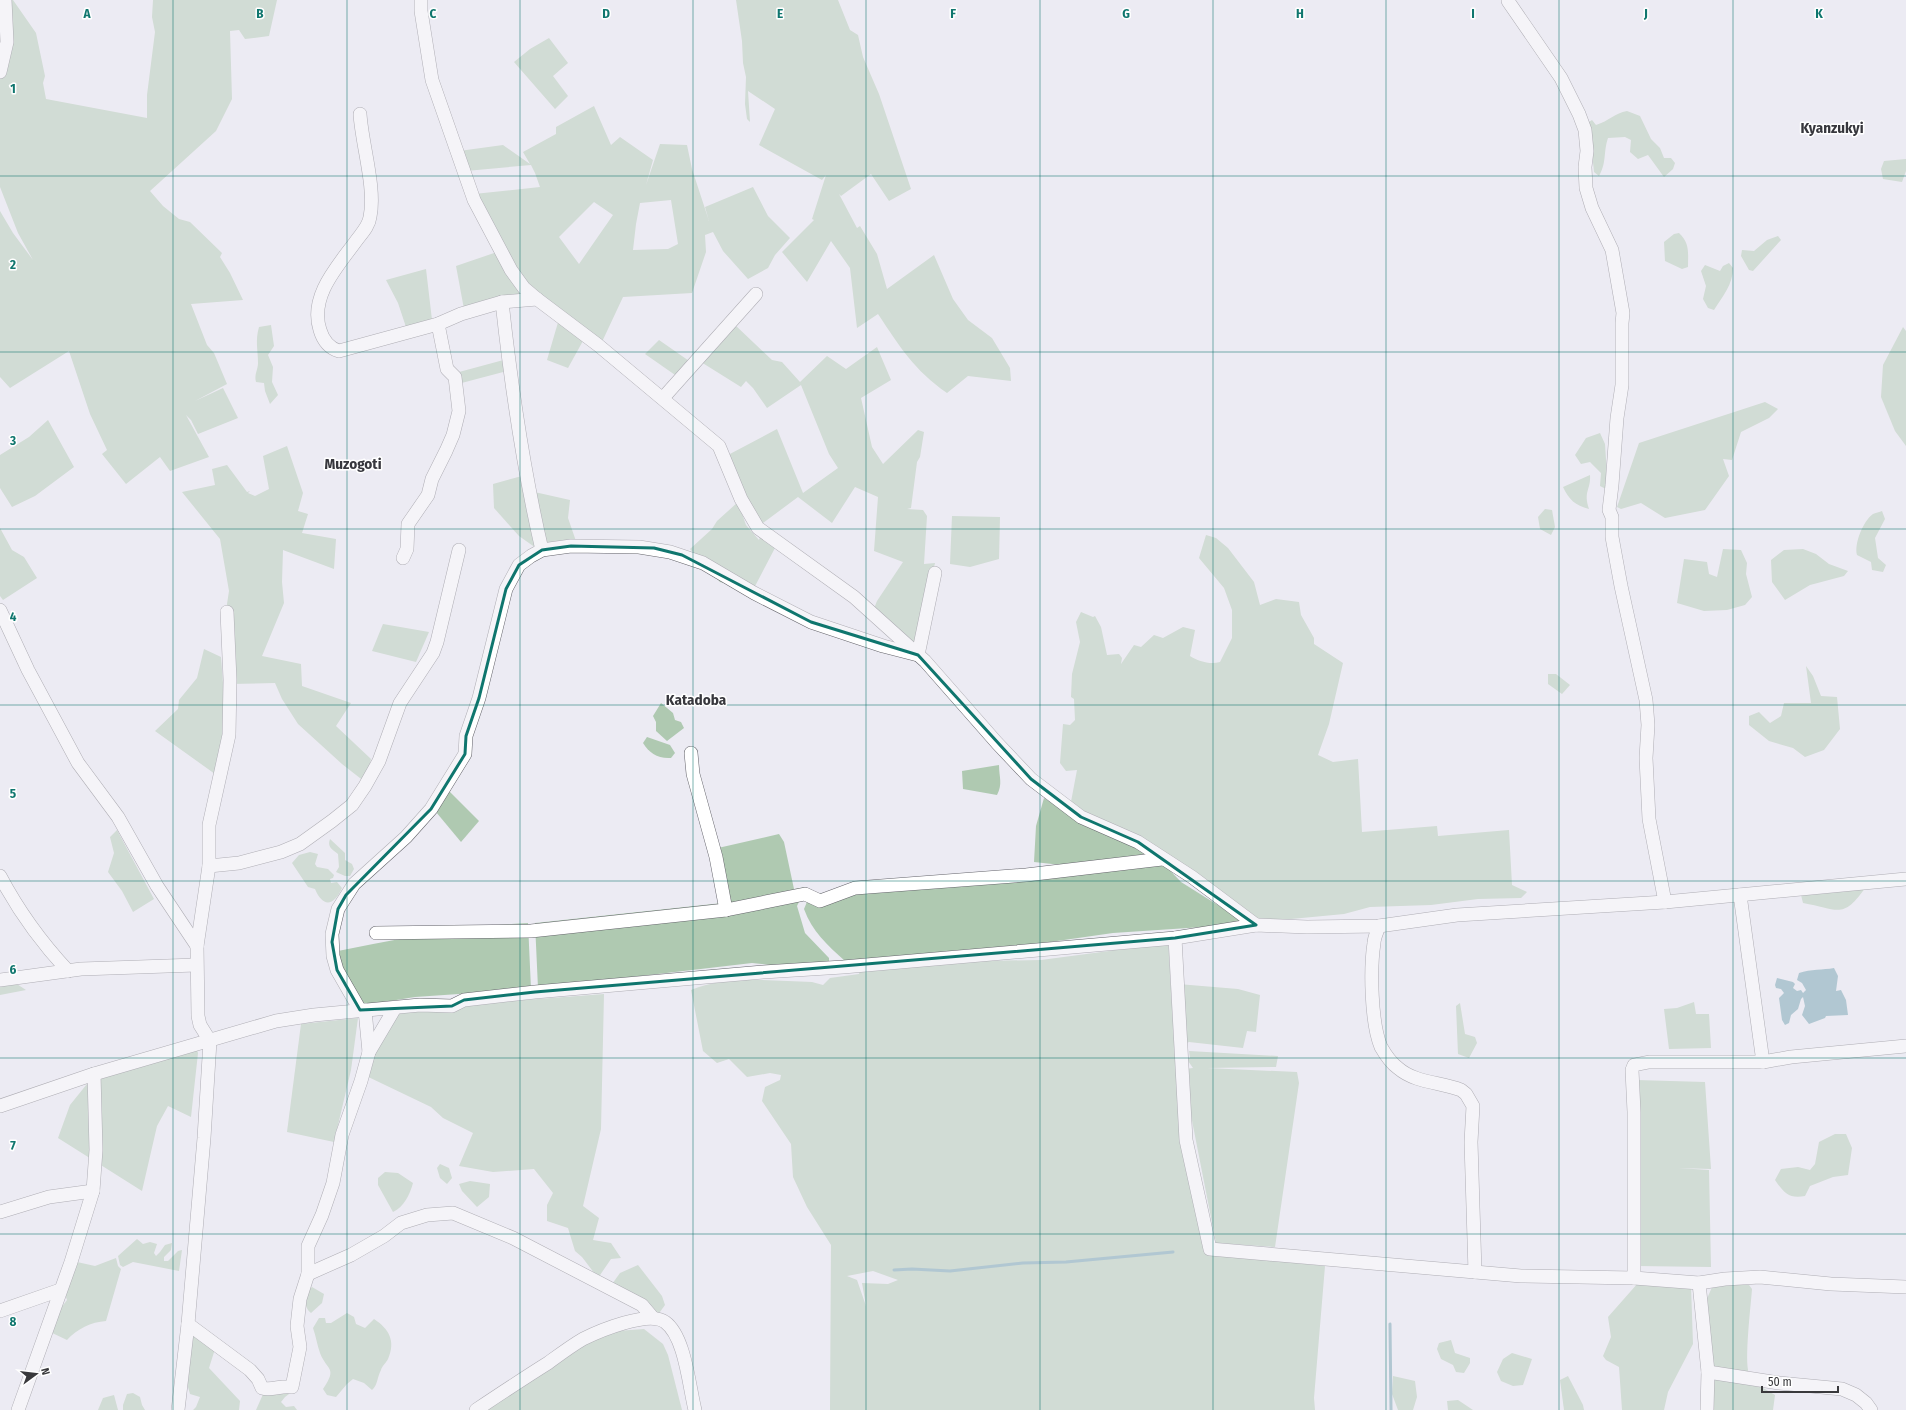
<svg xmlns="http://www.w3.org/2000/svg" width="1906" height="1410" viewBox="0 0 1906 1410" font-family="'Fira Sans Condensed',sans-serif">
  <rect width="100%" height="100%" fill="#ecebf3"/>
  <!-- green -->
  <g fill="#afc9b1" fill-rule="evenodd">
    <polygon points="0,0 13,0 36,33 45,76 43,83 46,99 147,118 147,95 155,32 152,17 153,0 277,0 269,36 245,39 239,30 230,31 232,99 216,131 150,191 163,206 179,219 190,222 222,253 220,257 230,273 243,300 191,304 207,345 214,353 227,384 195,401 223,388 238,418 198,434 191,420 186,415 209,457 170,471 160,457 126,484 102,454 107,450 90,414 69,351 10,388 0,377 0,211 13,233 33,260 18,233 0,187 0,63 2,57"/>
    <path d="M 736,0 L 838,0 L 850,30 L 858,35 L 863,57 L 879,94 L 911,189 L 889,201 L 871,174 L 841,196 L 839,194 L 857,228 L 860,226 L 877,254 L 887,289 L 934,255 L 953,299 L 968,320 L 992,338 L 1010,368 L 1011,381 L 968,376 L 947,393 C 914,370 900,347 878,314 L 857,328 L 850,268 L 831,241 L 807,282 L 782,252 L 814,220 L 812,219 L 826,175 L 822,180 L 759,145 L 775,109 L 748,91 L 750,122 L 747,119 L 745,104 L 746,77 L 743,63 L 742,41 Z"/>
    <polygon points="549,38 568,63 553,76 568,96 555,109 514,62 530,49"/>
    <path d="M 594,106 L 611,145 L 620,137 L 653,160 L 646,185 L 660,144 L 687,145 L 692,169 L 709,221 L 705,207 L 753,187 L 768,216 L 790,238 L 775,255 L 768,268 L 748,279 L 723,251 L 713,232 L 705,235 L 706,252 L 692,293 L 623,297 L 601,344 L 524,286 L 474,194 L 540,187 L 535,173 L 531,165 L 466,171 L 459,151 L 503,145 L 530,164 L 523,152 L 556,134 L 556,127 ZM 671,200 L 678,244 L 668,249 L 633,250 L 636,224 L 640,203 ZM 594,202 L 613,215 L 579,264 L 559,237 Z"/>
    <path d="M 1627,111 L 1640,116 L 1651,139 L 1660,148 L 1664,158 L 1671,158 L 1675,163 L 1673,169 L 1664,177 L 1648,155 L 1638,159 L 1630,152 L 1631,140 L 1625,137 L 1608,138 C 1603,153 1607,162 1599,176 L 1594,172 L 1589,122 L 1592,120 L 1596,125 C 1609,121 1615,113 1627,111 Z"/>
    <polygon points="1906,159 1906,171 1902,182 1883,179 1881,169 1884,161"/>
    <path d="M 1679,233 C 1690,243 1688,253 1688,267 L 1682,269 L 1665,261 L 1664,242 L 1674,234 Z"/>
    <polygon points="1778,236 1781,240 1753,271 1749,270 1741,256 1742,250 1754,251 1767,240"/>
    <polygon points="497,252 531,296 464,309 456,266"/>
    <path d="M 1729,263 L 1733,268 C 1733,284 1723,296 1714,310 L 1708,308 L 1703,299 L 1706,286 L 1701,271 L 1705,265 L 1720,271 L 1723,266 Z"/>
    <polygon points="426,269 432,320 406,327 398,303 386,280"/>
    <polygon points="559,319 584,339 568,368 547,360"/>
    <polygon points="734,324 772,360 782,362 800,382 827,356 846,369 877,347 891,380 861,398 872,447 883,464 918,430 924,432 920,457 917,462 911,508 907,509 923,510 927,516 924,564 935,563 916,650 873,611 877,601 903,562 874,551 878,497 855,487 832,523 798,497 759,526 728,455 777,429 803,493 838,468 829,454 801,385 767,408 753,388 746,381 741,387 701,362"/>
    <path d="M 271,325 L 274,346 L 268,355 L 273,367 L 272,382 L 278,395 L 270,404 L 265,391 L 264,383 L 256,382 C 254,374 258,370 258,363 C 258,349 255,341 259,327 Z"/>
    <polygon points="1903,327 1906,331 1906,446 1895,431 1881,397 1883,365"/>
    <polygon points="659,340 692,363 678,377 645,354"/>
    <polygon points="515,357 507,371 454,385 448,375"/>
    <polygon points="1765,402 1778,409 1769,418 1741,432 1732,460 1723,459 1729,476 1705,510 1665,518 1641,503 1621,509 1617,507 1639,443"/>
    <polygon points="48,420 74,467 35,496 12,507 0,488 0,455 29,437"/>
    <polygon points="1600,433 1605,444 1608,490 1600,486 1601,473 1590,462 1581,464 1575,455 1586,438"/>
    <polygon points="287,446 303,493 298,511 308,514 302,533 336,539 334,569 283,550 282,582 284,603 262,656 301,664 302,686 351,703 336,726 371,759 365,782 342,764 298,724 282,699 275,683 230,684 225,617 229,591 220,539 182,492 215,485 212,469 227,465 247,492 250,491 248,493 255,496 269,489 263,456"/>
    <path d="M 1590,475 C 1591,490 1583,491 1589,509 C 1575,505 1569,500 1563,487 Z"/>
    <polygon points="522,476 536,548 519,536 494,508 493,484"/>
    <polygon points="530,491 570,500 568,518 577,544 544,547"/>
    <polygon points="738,502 746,525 759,540 760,537 776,546 753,590 720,582 690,549 712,529 717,521"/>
    <polygon points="1545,509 1552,510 1555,527 1551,535 1540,529 1538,517"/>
    <path d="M 1882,511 L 1885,519 L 1875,538 L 1878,558 L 1886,565 L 1883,572 L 1872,570 L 1871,562 L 1857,555 C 1854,544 1863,521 1873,514 C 1875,513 1880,512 1882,511 Z"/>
    <polygon points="952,516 1000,517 999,559 970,567 950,564"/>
    <polygon points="0,528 12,550 24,557 37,578 3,600 0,596"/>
    <path d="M 1206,535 L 1216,538 L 1228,548 L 1254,582 L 1260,605 L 1276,599 L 1299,602 L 1301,615 L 1314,638 L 1314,644 L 1343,663 L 1329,724 L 1318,755 L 1333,762 L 1358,759 L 1362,832 L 1437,826 L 1438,836 L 1509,830 L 1512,885 L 1527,892 L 1521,898 L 1478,899 L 1431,905 L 1370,907 L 1344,914 L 1258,922 L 1070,807 L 1077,770 L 1066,771 L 1060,763 L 1063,724 L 1070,725 L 1075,720 L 1074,699 L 1071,697 L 1072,674 L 1080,642 L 1076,622 L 1081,612 L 1093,617 L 1095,616 L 1101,627 L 1107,655 L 1119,654 L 1122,658 L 1121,664 L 1134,645 L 1141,647 L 1154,635 L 1163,638 L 1183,627 L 1195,630 L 1190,656 C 1198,661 1210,665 1220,662 L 1232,638 L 1232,610 L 1224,588 L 1199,558 Z"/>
    <polygon points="1723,549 1741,550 1747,563 1746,574 1752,597 1745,605 1727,610 1704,611 1677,603 1684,559 1707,562 1709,574 1717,577"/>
    <polygon points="1803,549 1816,554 1829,564 1848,571 1844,576 1810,585 1785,600 1772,582 1771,560 1784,550"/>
    <polygon points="383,624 429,632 416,662 372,651"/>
    <polygon points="204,649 221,657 225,708 223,733 215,774 155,731 178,709 179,700 197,678"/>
    <polygon points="1806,666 1813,676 1821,696 1837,697 1840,729 1824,750 1805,757 1793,748 1769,741 1749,725 1749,716 1759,712 1770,723 1781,716 1784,703 1811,703"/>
    <polygon points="1548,674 1556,674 1570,685 1562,694 1548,684"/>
    <polygon points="661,703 673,713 675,720 681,722 684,728 667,741 656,731 656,722 653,716"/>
    <path d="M 647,737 L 670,745 L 675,753 L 671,758 C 658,759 649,753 643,743 Z"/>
    <path d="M 999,765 C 999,777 1003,784 997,795 L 963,789 L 962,771 Z"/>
    <polygon points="446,788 479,821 461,842 431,806"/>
    <polygon points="1044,798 1080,821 1155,856 1061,865 1034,862 1036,826"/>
    <polygon points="117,830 154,899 133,912 122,891 108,872 114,853 110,837"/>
    <polygon points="779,834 784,842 794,889 806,887 797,906 805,933 829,958 829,961 822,964 770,965 752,963 538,988 535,923 722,903 718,848"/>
    <path d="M 330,839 L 345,853 L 345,860 L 352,864 L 354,869 L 350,876 L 345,876 L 336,872 L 339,867 L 338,854 C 332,849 327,847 330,839 Z"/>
    <path d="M 310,852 L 318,854 L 315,864 L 317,867 L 328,869 L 334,875 L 333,878 L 330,879 L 331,883 L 337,882 L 342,888 C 334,906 323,908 315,889 L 308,887 L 292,863 L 299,855 Z"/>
    <path d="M 1161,861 L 1181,882 L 1248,924 L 1113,933 L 1022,946 L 960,950 L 865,960 L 845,961 C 827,945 812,931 804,909 L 809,897 L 822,893 Z"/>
    <path d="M 1868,884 C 1843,920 1841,910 1803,903 L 1801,895 Z"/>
    <path d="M 528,923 L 531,989 L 415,997 L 359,1006 L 328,953 C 394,940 460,926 528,923 Z"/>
    <path d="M 1168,939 L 1176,1071 L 1208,1254 L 1325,1266 L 1314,1398 L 1315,1410 L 830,1410 L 831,1245 L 807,1207 L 793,1177 L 791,1144 L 762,1101 L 765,1087 L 780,1080 L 781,1075 L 770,1073 L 747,1077 L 729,1059 L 717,1063 L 703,1051 L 691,990 C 727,975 773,981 812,982 L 823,985 L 830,978 L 859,974 L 860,970 L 979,961 L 1041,960 L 1109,951 ZM 873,1271 L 898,1280 L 888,1284 L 862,1283 L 866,1306 L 857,1280 L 847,1276 Z"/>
    <polygon points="0,973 26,990 0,995"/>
    <polygon points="1178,984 1238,989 1260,995 1256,1032 1247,1031 1243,1048 1189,1042 1185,1044"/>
    <polygon points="604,994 601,1129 583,1206 599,1218 593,1240 611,1243 621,1258 611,1259 598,1278 582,1257 575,1251 568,1228 547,1221 547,1205 553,1193 534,1169 493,1172 459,1166 473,1133 443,1118 431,1107 360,1073 366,1056 403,1009"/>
    <polygon points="1694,1002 1696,1014 1709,1014 1711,1048 1669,1049 1664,1009 1677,1008"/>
    <polygon points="1460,1003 1465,1034 1475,1037 1477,1043 1469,1058 1458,1054 1456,1006"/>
    <polygon points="358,1018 351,1070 334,1142 287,1132 301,1024"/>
    <polygon points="196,1047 198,1053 191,1117 168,1106 157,1126 142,1191 58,1138 70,1105 91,1079"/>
    <polygon points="1189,1051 1278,1056 1276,1067 1207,1068 1297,1072 1299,1083 1275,1247 1216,1243 1186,1090 1185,1069 1193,1068 1186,1058 1190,1058"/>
    <polygon points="1636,1080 1705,1082 1711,1169 1678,1168 1709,1170 1711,1267 1637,1266"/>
    <path d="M 1835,1134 L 1846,1134 L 1852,1148 L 1848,1175 L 1833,1177 L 1810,1186 L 1805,1196 C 1789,1199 1784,1193 1775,1180 L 1781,1169 L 1798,1167 L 1810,1170 L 1815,1164 L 1819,1142 Z"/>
    <polygon points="440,1164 449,1168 452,1178 447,1184 440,1178 437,1168"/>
    <path d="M 385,1172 L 398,1173 L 413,1183 C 410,1194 404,1207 393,1212 L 378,1185 L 378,1178 Z"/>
    <polygon points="470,1181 490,1184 489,1197 477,1207 462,1191 459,1184"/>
    <polygon points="137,1239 143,1244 150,1242 157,1244 154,1253 156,1256 160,1252 165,1245 172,1243 171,1250 164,1257 164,1261 168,1261 178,1251 182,1250 179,1271 133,1262 123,1267 120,1265 118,1256"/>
    <path d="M 116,1258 L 118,1266 L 121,1269 L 106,1321 C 91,1322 77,1329 67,1340 L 48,1331 L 52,1320 L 67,1300 L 63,1288 L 77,1262 L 95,1266 Z"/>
    <polygon points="638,1265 662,1296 665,1305 657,1316 607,1291 620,1273"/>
    <polygon points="1638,1283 1691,1286 1693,1344 1668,1392 1664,1410 1622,1410 1619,1367 1606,1360 1603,1356 1611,1337 1608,1317"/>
    <path d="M 1721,1283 L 1749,1285 L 1752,1289 C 1751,1304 1744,1362 1749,1373 C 1754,1384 1765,1389 1775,1395 L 1773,1410 L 1709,1410 L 1705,1303 L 1713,1285 Z"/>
    <path d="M 312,1287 L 324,1294 L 322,1303 L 311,1313 C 304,1308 305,1299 306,1292 Z"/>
    <path d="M 347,1313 L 354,1317 L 356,1324 L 365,1328 L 374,1319 C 389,1329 396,1341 388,1359 C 386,1363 382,1366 381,1370 C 377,1377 378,1385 372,1390 L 364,1383 L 353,1379 L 347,1384 L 336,1397 L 327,1395 L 323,1389 C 338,1367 327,1371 320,1353 C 317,1345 316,1336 313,1328 L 319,1318 L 325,1318 L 326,1323 L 331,1323 Z"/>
    <polygon points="644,1329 663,1344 668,1355 682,1410 478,1410 563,1352 617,1331"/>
    <polygon points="188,1330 215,1349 209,1368 240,1401 239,1410 193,1410 196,1407 200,1397 190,1394 186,1380"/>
    <polygon points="1451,1340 1455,1353 1470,1358 1470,1363 1464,1373 1456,1372 1453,1365 1441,1359 1437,1349 1439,1343"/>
    <polygon points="1512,1353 1532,1359 1523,1385 1513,1386 1501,1381 1497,1372 1503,1359"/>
    <polygon points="1393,1376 1415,1381 1417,1397 1413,1410 1398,1410 1392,1394"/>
    <polygon points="1568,1376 1583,1405 1584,1410 1564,1410 1560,1380"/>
    <polygon points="293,1391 285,1397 281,1402 286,1407 294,1406 297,1410 256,1410 264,1392"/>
    <polygon points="133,1393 140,1397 142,1405 145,1410 123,1410 123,1405 127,1394"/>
    <polygon points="114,1395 118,1410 98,1410 103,1398"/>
    <polygon points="1458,1400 1473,1410 1448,1410 1447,1401"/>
  </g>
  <!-- water -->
  <path fill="#689cab" d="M 1834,968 L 1838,976 L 1836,991 L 1841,990 L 1846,1000 L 1848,1015 L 1826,1016 L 1825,1018 L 1809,1024 L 1802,1015 L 1805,1006 L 1803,997 L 1801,999 L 1798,1009 L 1791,1015 L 1789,1023 L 1785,1025 L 1782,1020 L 1779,998 L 1784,993 L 1781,989 L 1776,988 L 1775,985 L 1777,978 L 1793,982 L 1795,984 L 1793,988 L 1797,991 L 1801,990 L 1803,993 L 1806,990 L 1802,983 L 1797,980 L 1799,973 C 1811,969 1823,970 1834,968 Z"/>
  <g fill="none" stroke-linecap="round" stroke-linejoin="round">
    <!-- stream -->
    <g stroke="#689cab" stroke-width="3">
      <polyline points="894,1270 912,1269 950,1271 1023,1263 1066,1262 1173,1252"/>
      <polyline points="1390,1324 1391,1410"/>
    </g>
    <!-- minor casing -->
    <g stroke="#64646b" stroke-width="14">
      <g id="minor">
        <polyline points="421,0 421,11 432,80 474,200 511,270 524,288 537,299"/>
        <polyline points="1508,1 1561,78 1579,114 1585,130 1587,151 1585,167 1586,188 1592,208 1612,250 1623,313 1622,323 1622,385 1617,418 1612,485 1609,510 1612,517 1612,537 1621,586 1646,700 1648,725 1646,758 1649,819 1665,902"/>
        <polyline points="0,72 7,42 5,0"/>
        <path d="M 360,114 C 362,145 376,188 370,217 C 369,226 361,234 356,241 C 338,266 309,296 320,330 C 323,340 329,348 339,351 L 438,324 L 461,314 L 502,302 L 537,299 L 598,345 L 719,446 L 741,499 L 758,528 L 854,597 L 925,661 L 997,743 L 1031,779 L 1081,817 L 1138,842 L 1192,877 L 1256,925"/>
        <path d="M 502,302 C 511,385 523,468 542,550"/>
        <polyline points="663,398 756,294"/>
        <polyline points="403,558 407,549 408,524 428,495 432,479 446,451 453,435 459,411 455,377 447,369 438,324"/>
        <polyline points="0,610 28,670 78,763 118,817 157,886 197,946"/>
        <polyline points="691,753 693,774 716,857 726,910"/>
        <polyline points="209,866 239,863 281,852 300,844 332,821 352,805 365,786 379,761 400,703 433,653 437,642 459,550"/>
        <path d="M 0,876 C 19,912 40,941 68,971"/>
        <polyline points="1740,895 1763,1062"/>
        <path d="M 1379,926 C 1377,932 1374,938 1374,943 C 1370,969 1371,1023 1381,1047 C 1385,1054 1391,1063 1398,1068 C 1415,1083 1441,1082 1461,1090 L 1466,1094 L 1473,1106 L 1471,1142 L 1475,1272"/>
        <polyline points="376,933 531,931 726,910 805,894 820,901 855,888 1026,875 1162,859"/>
        <polyline points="1175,938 1186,1140 1210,1249 1521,1276 1634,1278 1699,1283 1725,1279 1760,1277 1831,1284 1906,1287"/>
        <polyline points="0,980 81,969 196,965"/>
        <polyline points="360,1010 337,970 333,956 332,934 338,909 354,884 406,837 431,809 465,754 466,736 479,698 506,589 519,565 531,556 542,550 571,546 639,547 670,552 703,563 754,593 811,622 883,646 918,655 935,573"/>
        <polyline points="365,1010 369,1052"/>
        <polyline points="0,1106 94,1074 276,1021 314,1015 420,1005 452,1006 464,1000 535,992 763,972 843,967 1175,938 1256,925 1307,927 1379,926 1457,915 1665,902 1906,879"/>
        <polyline points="0,1212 49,1197 93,1191"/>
        <polyline points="308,1274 351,1255 384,1236 401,1223 427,1215 453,1213 513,1238 642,1305 653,1318"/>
        <polyline points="1634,1278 1634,1112 1632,1070 1634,1065 1649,1062 1763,1062 1791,1057 1906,1046"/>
        <polyline points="1699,1283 1708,1372 1707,1410"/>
        <polyline points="0,1311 60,1290"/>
        <path d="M 188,1324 L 250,1370 L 258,1379 L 262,1388 C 272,1391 281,1385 292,1387 L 300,1347 L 297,1326 L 300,1299 L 308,1274 L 308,1246 L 322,1215 L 333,1183 L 342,1135 L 361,1081 L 369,1052 L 395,1008"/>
        <polyline points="1708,1372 1779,1383 1842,1389 1856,1395 1866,1403 1871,1410"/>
        <polyline points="18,1410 71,1262 93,1191 96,1150 94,1074"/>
        <polyline points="178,1410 188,1324 204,1138 210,1041 200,1025 198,1016 197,946 209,866 209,825 229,735 230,680 227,612"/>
        <path d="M 476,1410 C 500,1394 524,1378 548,1363 C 559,1355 571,1346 583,1339 C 599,1331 649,1310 665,1322 C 685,1336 689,1386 695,1410"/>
      </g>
    </g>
    <!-- minor -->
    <use href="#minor" stroke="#fff" stroke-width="13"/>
  </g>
  <!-- marked area -->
  <path d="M0 0H1906V1410H0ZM 571,546 L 654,548 L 682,555 L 811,622 L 918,655 L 1031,779 L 1081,817 L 1138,842 L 1256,925 L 1175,938 L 535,992 L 464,1000 L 452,1006 L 360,1010 L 337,970 L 332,942 L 338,909 L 346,895 L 431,809 L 465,754 L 466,736 L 479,698 L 506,589 L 519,565 L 542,550 Z" fill="#ecebf3" fill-opacity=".55" fill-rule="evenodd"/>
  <path fill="none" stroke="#0f766e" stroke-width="3" stroke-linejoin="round" d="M 571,546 L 654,548 L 682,555 L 811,622 L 918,655 L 1031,779 L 1081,817 L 1138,842 L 1256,925 L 1175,938 L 535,992 L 464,1000 L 452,1006 L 360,1010 L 337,970 L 332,942 L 338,909 L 346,895 L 431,809 L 465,754 L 466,736 L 479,698 L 506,589 L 519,565 L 542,550 Z"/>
  <!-- grid -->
  <path fill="none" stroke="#0f766e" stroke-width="1" stroke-opacity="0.55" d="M 173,0 L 173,1410M 347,0 L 347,1410M 520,0 L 520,1410M 693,0 L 693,1410M 866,0 L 866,1410M 1040,0 L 1040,1410M 1213,0 L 1213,1410M 1386,0 L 1386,1410M 1559,0 L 1559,1410M 1733,0 L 1733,1410M 0,176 L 1906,176M 0,352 L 1906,352M 0,529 L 1906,529M 0,705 L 1906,705M 0,881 L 1906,881M 0,1058 L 1906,1058M 0,1234 L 1906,1234"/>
  <g text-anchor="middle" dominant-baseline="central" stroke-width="3" stroke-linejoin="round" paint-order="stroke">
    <!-- quarter labels -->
    <g font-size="15" font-weight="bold" fill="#37373d" stroke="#fff">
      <text x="1832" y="128">Kyanzukyi</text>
      <text x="353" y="464">Muzogoti</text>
      <text x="696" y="700">Katadoba</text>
    </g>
  </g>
  <g font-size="13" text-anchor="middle" font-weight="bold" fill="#0f766e" stroke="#fff" stroke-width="3" stroke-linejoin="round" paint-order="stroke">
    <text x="87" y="18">A</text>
    <text x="260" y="18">B</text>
    <text x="433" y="18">C</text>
    <text x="606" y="18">D</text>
    <text x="780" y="18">E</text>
    <text x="953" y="18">F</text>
    <text x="1126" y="18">G</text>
    <text x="1300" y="18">H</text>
    <text x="1473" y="18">I</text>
    <text x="1646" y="18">J</text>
    <text x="1819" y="18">K</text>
    <text x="13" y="93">1</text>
    <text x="13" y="269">2</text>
    <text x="13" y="445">3</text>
    <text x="13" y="621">4</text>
    <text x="13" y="798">5</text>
    <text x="13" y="974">6</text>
    <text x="13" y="1150">7</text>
    <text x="13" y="1326">8</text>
  </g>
  <!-- north arrow -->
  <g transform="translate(36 1374) rotate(75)" stroke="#ffffff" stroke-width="3" paint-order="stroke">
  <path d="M0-3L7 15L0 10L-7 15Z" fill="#39393c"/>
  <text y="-6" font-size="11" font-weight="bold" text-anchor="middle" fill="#39393c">N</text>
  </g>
  <!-- scale -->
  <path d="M1762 1386v6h76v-6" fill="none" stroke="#39393c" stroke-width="2"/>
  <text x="1768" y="1386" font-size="12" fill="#39393c" stroke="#ffffff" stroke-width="3" paint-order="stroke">50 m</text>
</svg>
